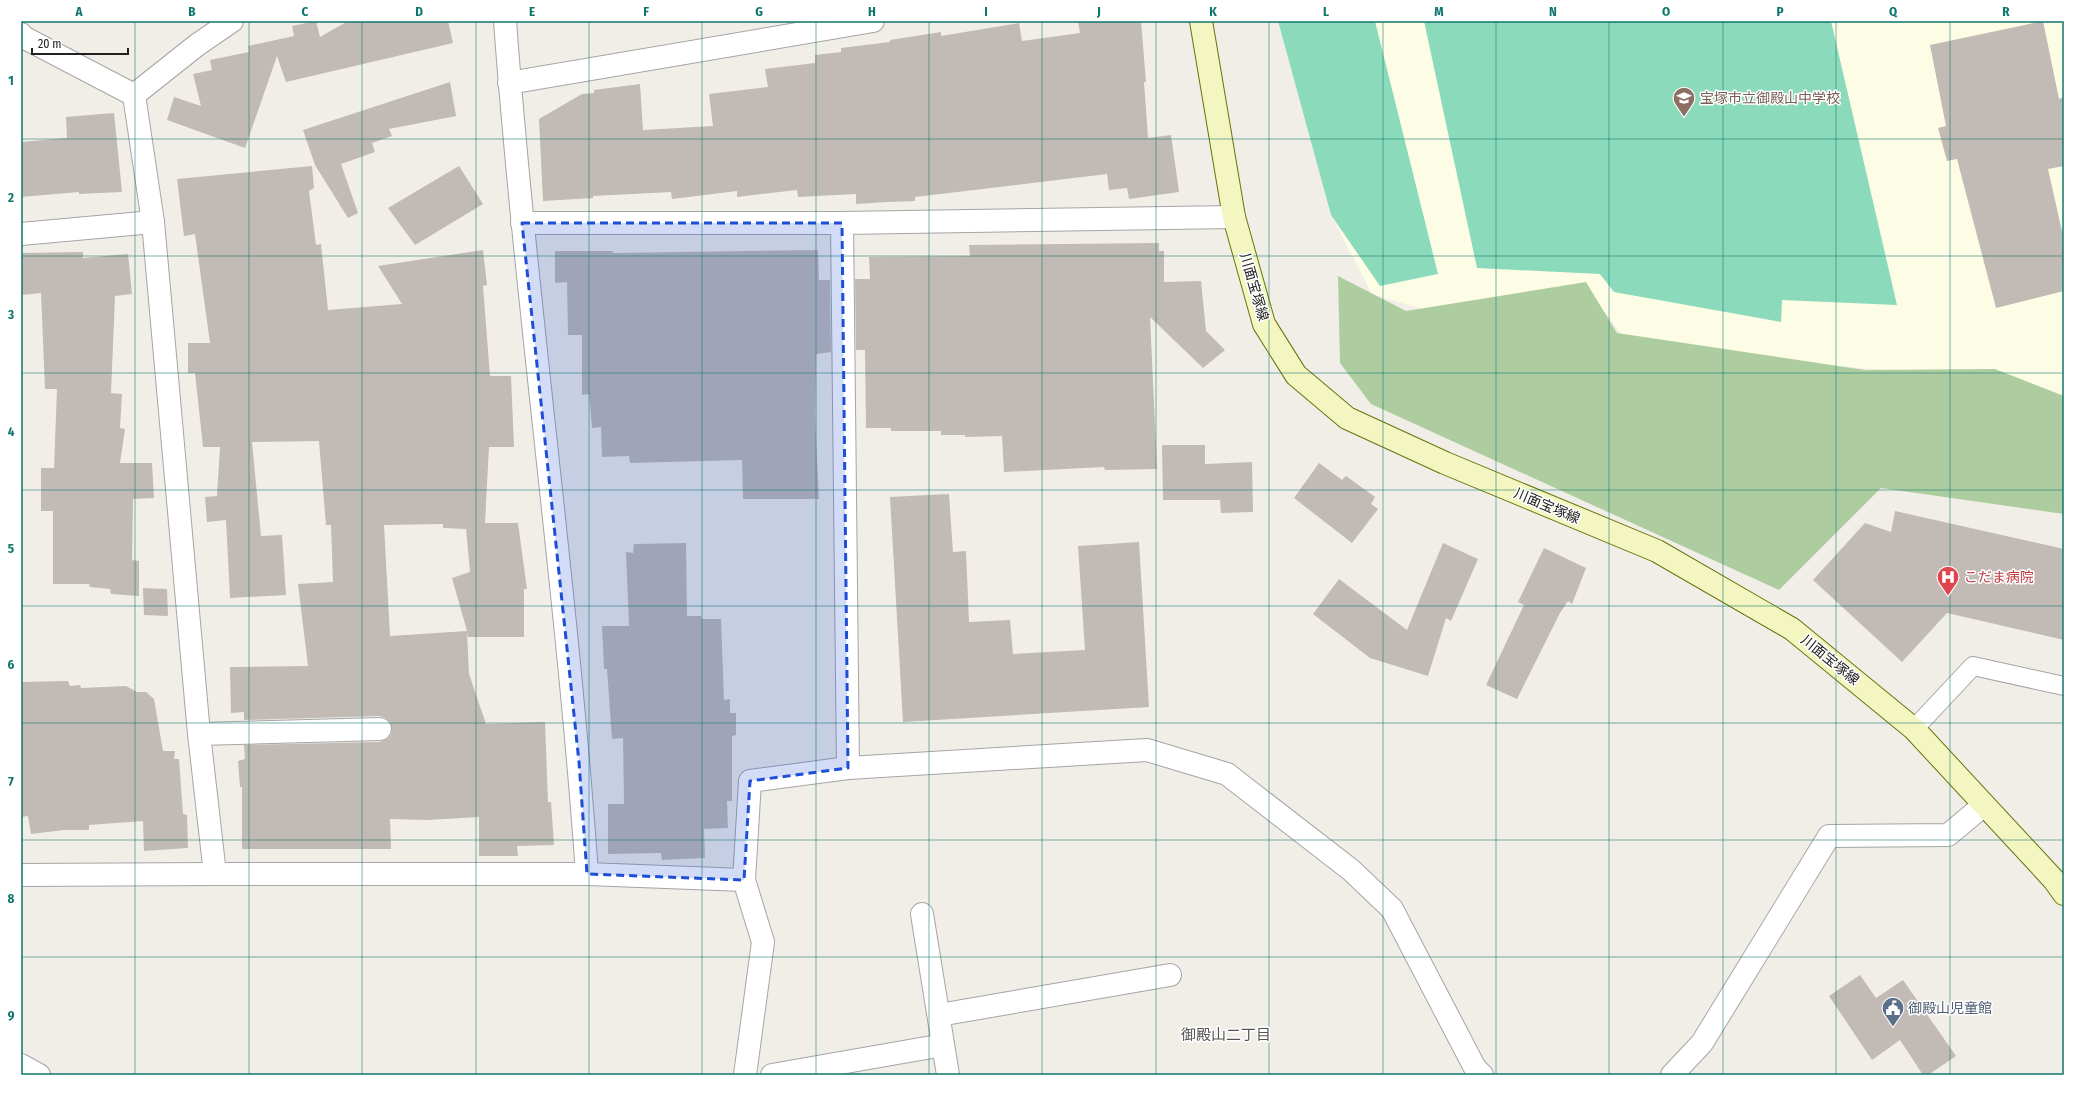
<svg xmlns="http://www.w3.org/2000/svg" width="2085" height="1096" viewBox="0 0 2085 1096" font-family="'Fira Sans Condensed','Noto Sans JP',sans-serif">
  <rect width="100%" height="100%" fill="#f1eee8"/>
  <!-- education -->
  <polygon fill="#fdfde5" points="1278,21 2064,21 2064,398 1967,377 1631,348 1606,313 1472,324 1372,294 1331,215"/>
  <!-- forest -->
  <polygon fill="#adcda0" points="1338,276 1406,311 1586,282 1617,333 1865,370 1995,369 2064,396 2064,514 1881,488 1779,590 1371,404 1340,363"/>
  <!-- pitch -->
  <g fill="#8cdabc">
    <polygon points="1278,21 1375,21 1438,274 1380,286 1331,215"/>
    <polygon points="1424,21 1831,21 1897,305 1782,300 1781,322 1614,292 1600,274 1477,268"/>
  </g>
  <!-- building -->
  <g fill="#c1bab5" fill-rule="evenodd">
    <polygon points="316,21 320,37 348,21 448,21 453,43 286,82 277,56 245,148 167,120 174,97 201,106 193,74 212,70 210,60 249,52 248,46 294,36 292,26"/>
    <polygon points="1078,21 1141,21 1146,82 1144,82 1148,138 1171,135 1179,192 1129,199 1127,188 1109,190 1107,174 915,197 915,201 887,202 856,204 856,194 798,197 797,190 737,197 737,191 672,199 671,192 593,196 593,198 543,201 539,119 582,94 594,93 594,90 640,84 643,130 713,126 709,94 768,87 765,69 815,63 815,55 841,52 841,48 890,42 890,40 941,32 941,36 1019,23 1022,41 1080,33"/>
    <polygon points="2043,21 2059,99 2064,97 2064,166 2048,169 2064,240 2064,291 1996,308 1957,159 1947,161 1938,128 1946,126 1930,45"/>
    <polygon points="450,82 456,116 389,129 392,136 372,143 375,152 341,164 358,213 348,218 315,165 303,130"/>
    <polygon points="114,113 122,192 79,194 79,192 21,197 21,142 67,138 66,117"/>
    <path d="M 312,166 L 314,188 L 309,191 L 316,245 L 321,244 L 328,310 L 402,304 L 378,266 L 483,250 L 487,285 L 483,286 L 490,376 L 511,376 L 514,447 L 489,447 L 485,523 L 518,523 L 527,589 L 524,589 L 524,637 L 468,637 L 467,632 L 469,674 L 486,724 L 545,722 L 548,802 L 551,802 L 554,845 L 517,846 L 518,856 L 479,856 L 479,817 L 427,820 L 390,819 L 391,849 L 242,849 L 242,787 L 240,787 L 238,761 L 245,759 L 244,745 L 380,742 L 387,739 L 391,735 L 392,729 L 390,722 L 386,718 L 380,716 L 244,720 L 244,712 L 231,713 L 230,667 L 308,666 L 298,584 L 333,582 L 331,525 L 326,525 L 319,441 L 252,442 L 261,536 L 282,535 L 286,595 L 230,598 L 226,520 L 207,522 L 205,497 L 217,496 L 220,447 L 203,447 L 195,373 L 188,373 L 188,343 L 210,343 L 195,234 L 184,236 L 177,179 ZM 443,524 L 443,528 L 466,529 L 470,572 L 452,578 L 467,631 L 390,636 L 384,525 Z"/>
    <polygon points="459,166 483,204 415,245 388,208"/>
    <polygon points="1159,243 1159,251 1164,251 1164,282 1201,281 1206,331 1225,350 1203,368 1150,317 1157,469 1105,470 1104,467 1004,472 1002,436 965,437 965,435 941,435 941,431 891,431 891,428 866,428 865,350 856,350 855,279 870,279 869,257 970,256 969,245"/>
    <polygon points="818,250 819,280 830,280 831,352 816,354 815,417 819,499 743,499 742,460 630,463 629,456 602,457 601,427 592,428 589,394 582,395 582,335 568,335 567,282 555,283 555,251 613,251 613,253"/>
    <polygon points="83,252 83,258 128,254 132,294 115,296 111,393 122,394 120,428 125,429 120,463 152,463 154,498 133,499 132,560 139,561 139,596 111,594 110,589 90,587 89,584 53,584 53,511 41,511 41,468 54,468 57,389 45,389 41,293 21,295 21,253"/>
    <polygon points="1162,445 1205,445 1205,464 1252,462 1253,512 1221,513 1220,500 1163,500"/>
    <polygon points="1319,463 1342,480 1346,476 1375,497 1371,504 1378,509 1352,543 1294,498"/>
    <polygon points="949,494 953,552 966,551 969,622 1010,620 1013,654 1085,650 1078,546 1139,542 1149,707 903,722 890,497"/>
    <polygon points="1895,511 2064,549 2064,640 1947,613 1902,662 1813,580 1865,523 1891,532"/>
    <polygon points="686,543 687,616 701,616 702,619 721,619 724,700 730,699 730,713 736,713 736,735 732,736 732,801 727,801 728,828 704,829 705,858 662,860 661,853 608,854 608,804 624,804 623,738 612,739 607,669 604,669 602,626 629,626 626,552 633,553 634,544"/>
    <polygon points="1443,543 1478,559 1451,621 1446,618 1428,676 1370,658 1313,614 1339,579 1407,630"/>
    <polygon points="1544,548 1586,568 1572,604 1568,601 1560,613 1517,699 1486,685 1524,605 1518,602"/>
    <polygon points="143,588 167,589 168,616 144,615"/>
    <polygon points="68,681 70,686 80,685 81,688 126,686 137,692 146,692 154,699 163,751 175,751 174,759 179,759 183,814 187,815 188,848 144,851 143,821 89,825 89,830 64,830 31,834 28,816 21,817 21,682"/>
    <polygon points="1860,975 1876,998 1903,980 1956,1056 1928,1075 1923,1075 1900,1040 1872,1060 1829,996"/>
  </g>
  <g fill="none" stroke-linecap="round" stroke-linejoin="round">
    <!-- lane casing -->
    <g stroke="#a5a5a5" stroke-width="20">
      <polyline id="lane" points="1914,729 1973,666 2064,686"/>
    </g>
    <!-- street casing -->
    <g stroke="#a5a5a5" stroke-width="24">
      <g id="street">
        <polyline points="232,21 197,45 134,95 153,222 199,734 215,874 587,874 744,880"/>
        <path d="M 505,21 C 526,306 567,589 587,874"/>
        <polyline points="21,34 23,37 134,95"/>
        <polyline points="509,83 873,21"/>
        <polyline points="522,223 842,223"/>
        <polyline points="21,234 153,222"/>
        <polyline points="199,734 380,729"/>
        <polyline points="848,768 842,223 1234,217"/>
        <polyline points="21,875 215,874"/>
        <polyline points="922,914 948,1075"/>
        <polyline points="939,1015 1170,975"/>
        <polyline points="21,1065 39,1075"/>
        <polyline points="745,1075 763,942 744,880 750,781 848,768 1147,750 1227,774 1351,870 1392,909 1475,1068 1482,1075"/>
        <polyline points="772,1075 943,1045"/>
        <polyline points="1672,1075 1702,1043 1829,836 1948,835 1984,805"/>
      </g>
    </g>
    <!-- secondary casing -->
    <g stroke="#68740c" stroke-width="24">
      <polyline id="secondary" points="1201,21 1234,217 1264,324 1296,375 1347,418 1445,463 1657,551 1792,629 1914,729 2054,880 2064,894"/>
    </g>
    <!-- lane -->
    <use href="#lane" stroke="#fff" stroke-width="18"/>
    <!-- street -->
    <use href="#street" stroke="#fff" stroke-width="22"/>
    <!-- secondary -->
    <use href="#secondary" stroke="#f3f6c1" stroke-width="22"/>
  </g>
  <!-- marked area -->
  <path fill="#1d4ed8" fill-opacity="0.2" stroke="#1d4ed8" stroke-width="3" stroke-dasharray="8 5" stroke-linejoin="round" d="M 522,223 L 842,223 L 848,768 L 750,781 L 744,880 L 587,874 L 579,762 Z"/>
  <!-- grid -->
  <path fill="none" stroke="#0f766e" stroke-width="1" stroke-opacity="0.55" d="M 135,21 L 135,1075M 249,21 L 249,1075M 362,21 L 362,1075M 476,21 L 476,1075M 589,21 L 589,1075M 702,21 L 702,1075M 816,21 L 816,1075M 929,21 L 929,1075M 1042,21 L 1042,1075M 1156,21 L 1156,1075M 1269,21 L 1269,1075M 1383,21 L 1383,1075M 1496,21 L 1496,1075M 1609,21 L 1609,1075M 1723,21 L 1723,1075M 1836,21 L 1836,1075M 1950,21 L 1950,1075M 21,139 L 2064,139M 21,256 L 2064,256M 21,373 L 2064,373M 21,490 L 2064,490M 21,606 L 2064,606M 21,723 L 2064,723M 21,840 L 2064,840M 21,957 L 2064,957"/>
  <!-- icons -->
  <defs>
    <g id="school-pin" transform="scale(1.15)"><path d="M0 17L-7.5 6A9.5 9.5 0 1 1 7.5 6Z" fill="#8d6e63" stroke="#fff"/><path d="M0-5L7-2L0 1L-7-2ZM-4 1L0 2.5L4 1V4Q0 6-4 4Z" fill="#fff"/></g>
    <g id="hospital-pin" transform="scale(1.15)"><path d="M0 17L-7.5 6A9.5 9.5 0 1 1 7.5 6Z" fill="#e0444e" stroke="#fff"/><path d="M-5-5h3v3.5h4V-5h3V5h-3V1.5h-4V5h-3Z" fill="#fff"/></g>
    <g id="civic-pin" transform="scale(1.15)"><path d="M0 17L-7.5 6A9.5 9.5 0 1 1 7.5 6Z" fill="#5c6f8a" stroke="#fff"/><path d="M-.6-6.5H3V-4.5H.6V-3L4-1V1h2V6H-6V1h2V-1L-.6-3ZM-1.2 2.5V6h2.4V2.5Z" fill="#fff"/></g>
  </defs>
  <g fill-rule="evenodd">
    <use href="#school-pin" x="1684" y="98"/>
    <use href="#hospital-pin" x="1948" y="577"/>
    <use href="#civic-pin" x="1893" y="1008"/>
  </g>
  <g text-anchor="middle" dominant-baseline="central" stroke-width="3" stroke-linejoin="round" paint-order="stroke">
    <!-- education labels -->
    <g font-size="14" fill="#785e54" stroke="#fff" text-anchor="start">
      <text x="1700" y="98">宝塚市立御殿山中学校</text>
    </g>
    <!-- street labels -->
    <g font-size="14" fill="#212121" stroke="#fff">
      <text transform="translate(1254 287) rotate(74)">川面宝塚線</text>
      <text transform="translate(1547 506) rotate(23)">川面宝塚線</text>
      <text transform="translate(1830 660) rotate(39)">川面宝塚線</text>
    </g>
    <!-- health labels -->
    <g font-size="14" fill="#be3a42" stroke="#fff" text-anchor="start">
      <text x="1964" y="577">こだま病院</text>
    </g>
    <!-- service labels -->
    <g font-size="14" fill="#4e5e75" stroke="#fff" text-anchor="start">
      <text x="1908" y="1008">御殿山児童館</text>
    </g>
    <!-- neighbourhood labels -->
    <g font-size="15" fill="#545454" stroke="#fff">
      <text x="1226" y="1035">御殿山二丁目</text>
    </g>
  </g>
  <!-- border -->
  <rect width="2085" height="1096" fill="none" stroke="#ffffff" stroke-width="44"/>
  <!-- scale -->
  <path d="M32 48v6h96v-6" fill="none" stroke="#212121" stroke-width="2"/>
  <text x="38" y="48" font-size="12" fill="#212121" stroke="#ffffff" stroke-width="3" paint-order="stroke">20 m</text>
  <rect x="22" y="22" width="2041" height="1052" fill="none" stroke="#0f766e" stroke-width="1.5"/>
  <g font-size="13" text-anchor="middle" font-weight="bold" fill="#0f766e">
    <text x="79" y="16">A</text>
    <text x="192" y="16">B</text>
    <text x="305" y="16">C</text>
    <text x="419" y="16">D</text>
    <text x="532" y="16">E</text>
    <text x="646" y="16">F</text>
    <text x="759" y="16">G</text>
    <text x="872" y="16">H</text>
    <text x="986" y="16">I</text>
    <text x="1099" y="16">J</text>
    <text x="1213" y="16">K</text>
    <text x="1326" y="16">L</text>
    <text x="1439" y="16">M</text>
    <text x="1553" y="16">N</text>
    <text x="1666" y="16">O</text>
    <text x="1780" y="16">P</text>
    <text x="1893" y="16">Q</text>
    <text x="2006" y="16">R</text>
    <text x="11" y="85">1</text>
    <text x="11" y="202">2</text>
    <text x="11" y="319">3</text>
    <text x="11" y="436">4</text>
    <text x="11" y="553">5</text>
    <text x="11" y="669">6</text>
    <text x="11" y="786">7</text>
    <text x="11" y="903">8</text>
    <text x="11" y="1020">9</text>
  </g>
</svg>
